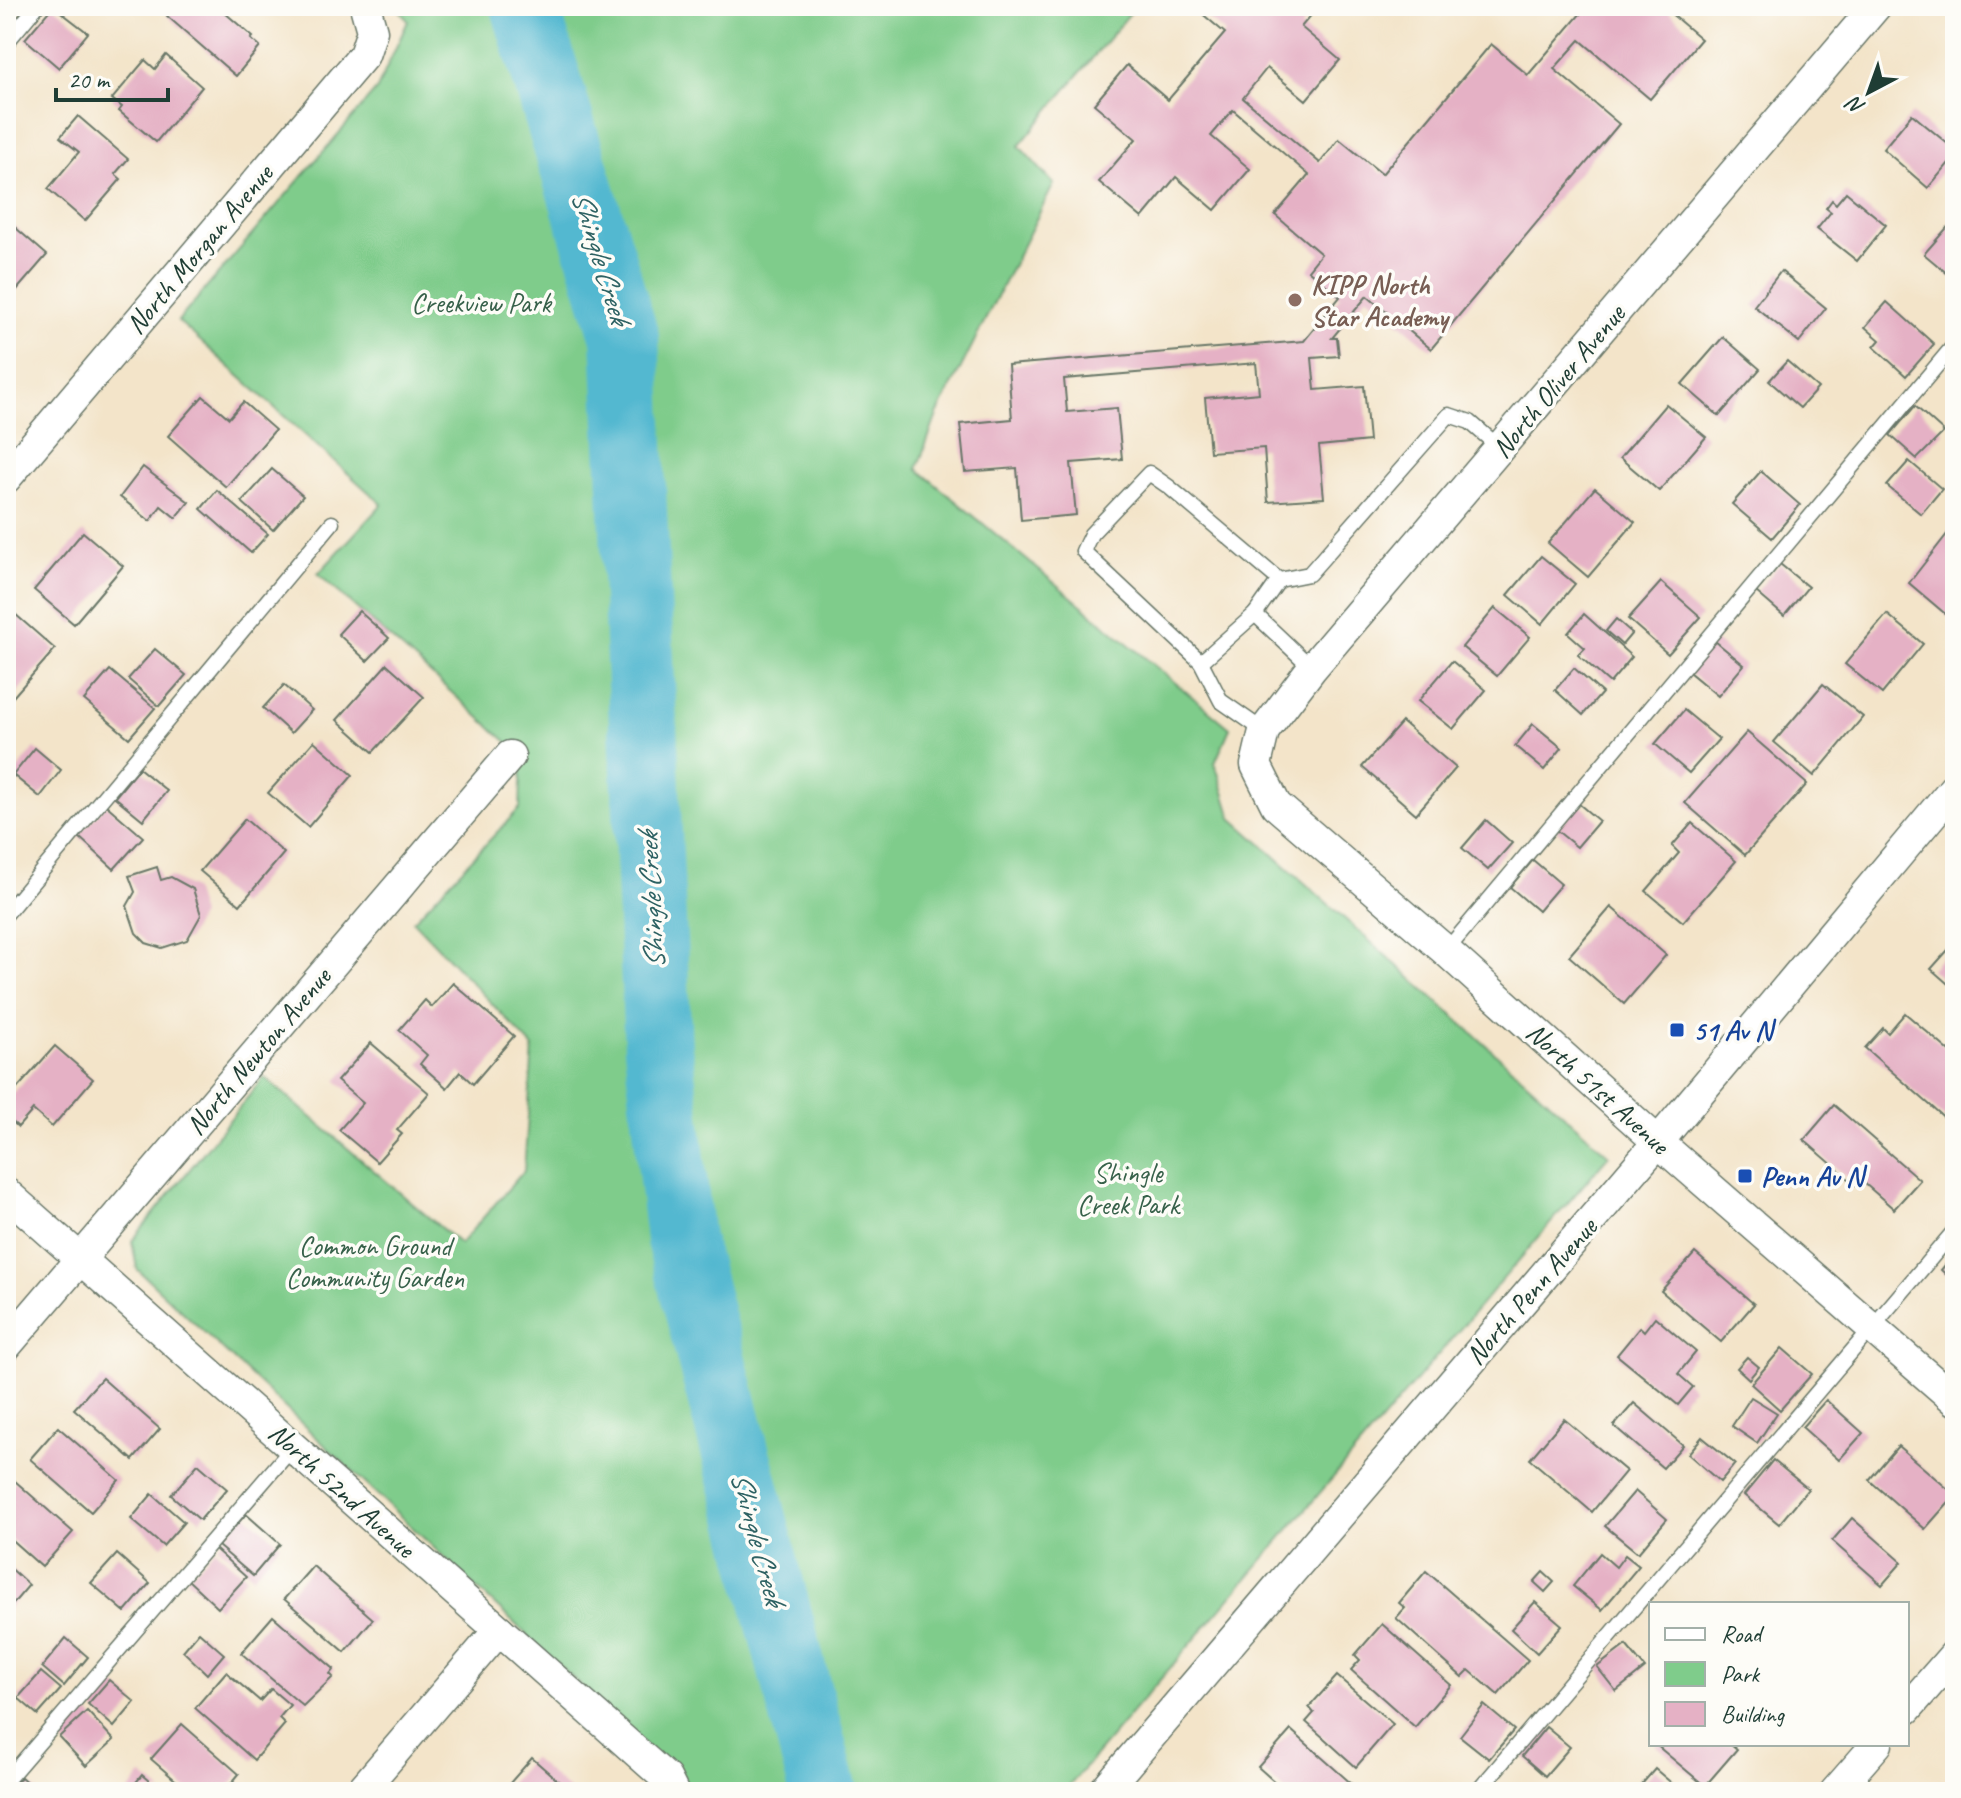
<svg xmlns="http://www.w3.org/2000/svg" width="1961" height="1798" viewBox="0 0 1961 1798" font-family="Caveat,sans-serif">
  <rect width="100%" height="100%" fill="#fdfcf7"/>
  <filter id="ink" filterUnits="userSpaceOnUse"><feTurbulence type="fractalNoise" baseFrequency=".0125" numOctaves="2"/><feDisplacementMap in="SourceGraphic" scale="16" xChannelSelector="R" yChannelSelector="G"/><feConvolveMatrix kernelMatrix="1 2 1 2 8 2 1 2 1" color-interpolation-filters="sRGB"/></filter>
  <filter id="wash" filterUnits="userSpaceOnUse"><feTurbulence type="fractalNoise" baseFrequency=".006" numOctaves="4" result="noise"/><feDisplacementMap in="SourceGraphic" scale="32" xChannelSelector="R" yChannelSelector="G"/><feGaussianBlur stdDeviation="1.8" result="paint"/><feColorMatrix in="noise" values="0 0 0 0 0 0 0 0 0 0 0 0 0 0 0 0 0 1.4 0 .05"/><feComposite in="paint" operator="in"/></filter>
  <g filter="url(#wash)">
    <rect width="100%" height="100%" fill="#f3e4c9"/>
    <!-- green -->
    <polygon fill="#7fcc8b" stroke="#4f8460" stroke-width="2" points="397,6 1136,6 1019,146 1054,184 937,415 917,469 1230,728 1215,763 1232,818 1609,1155 1064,1792 694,1792 137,1269 132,1241 264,1077 460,1244 524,1171 533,1047 413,921 520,808 522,755 318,574 382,504 178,321 377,89 408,21"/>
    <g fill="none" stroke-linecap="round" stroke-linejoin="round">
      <!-- river -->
      <polyline stroke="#52b8d0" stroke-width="68" points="525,6 625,337 658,1048 680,1239 824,1792"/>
    </g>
    <g id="blocks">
      <!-- building -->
      <g fill="#e5b1c5">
        <polygon points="53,6 88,33 59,68 25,39"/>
        <polygon points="176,6 217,6 253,37 251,39 260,47 236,76 167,16"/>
        <polygon points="1193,6 1319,6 1301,27 1340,60 1306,100 1267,68 1243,98 1320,163 1339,139 1382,174 1491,44 1528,75 1587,6 1662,6 1701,39 1650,99 1580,40 1554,69 1619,124 1431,349 1367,296 1332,338 1337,338 1339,356 1312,358 1315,390 1364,386 1369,441 1319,446 1324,498 1268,502 1264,448 1210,452 1205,398 1259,393 1256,363 1064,379 1067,412 1117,408 1122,459 1071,463 1076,515 1021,520 1017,468 965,472 960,424 1012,419 1008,365 1304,341 1340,297 1308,270 1321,254 1275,215 1309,175 1233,110 1211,136 1250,169 1215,210 1176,177 1142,218 1099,182 1136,139 1094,104 1127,65 1168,100 1225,33"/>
        <polygon points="166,55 202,87 156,142 119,111 122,107 112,99 145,60 155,69"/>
        <polygon points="1912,114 1955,150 1955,156 1928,188 1883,149"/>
        <polygon points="78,116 128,159 115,174 121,179 85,221 48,189 79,152 60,137"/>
        <polygon points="1846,192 1886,225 1857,261 1817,229 1831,212 1826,208 1832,200 1836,204"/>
        <polygon points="9,222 47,255 15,292 6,284 6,226"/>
        <polygon points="1952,222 1955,224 1955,280 1924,254"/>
        <polygon points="1781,271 1826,308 1799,342 1754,306"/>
        <polygon points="1887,302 1934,344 1906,376 1874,347 1880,340 1865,327"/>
        <polygon points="1723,337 1760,369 1719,416 1682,384"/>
        <polygon points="1787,361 1818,388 1800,408 1769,381"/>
        <polygon points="203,396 229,418 243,402 275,430 226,487 168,436"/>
        <polygon points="1666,404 1706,437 1659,491 1620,458"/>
        <polygon points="1915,406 1944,432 1917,459 1890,435"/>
        <polygon points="1909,461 1942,489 1921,514 1887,486"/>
        <polygon points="143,467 189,502 176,518 161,506 150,521 120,497"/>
        <polygon points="272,469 303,496 273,530 242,502"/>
        <polygon points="1761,471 1800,505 1772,538 1732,504"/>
        <polygon points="1595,488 1635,522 1588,577 1548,543"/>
        <polygon points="217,490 268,534 251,553 201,509"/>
        <polygon points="1955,524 1955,610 1949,617 1909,583"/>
        <polygon points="83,532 123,566 74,624 34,590"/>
        <polygon points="1541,556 1575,584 1542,624 1508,595"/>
        <polygon points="1780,564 1808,587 1784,616 1756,592"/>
        <polygon points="1661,582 1701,617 1668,654 1628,619"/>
        <polygon points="1495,608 1530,637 1497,676 1462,647"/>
        <polygon points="359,611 389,638 367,661 338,634"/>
        <polygon points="15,614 55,649 6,705 6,624"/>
        <polygon points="1584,614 1632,657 1610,683 1578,655 1585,648 1568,633"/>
        <polygon points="1887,614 1923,644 1882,694 1845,664"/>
        <polygon points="1616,619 1632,633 1622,645 1606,631"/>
        <polygon points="1715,641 1744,665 1718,696 1689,672"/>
        <polygon points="155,649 186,675 159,706 128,679"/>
        <polygon points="1452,661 1486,690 1453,729 1418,701"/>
        <polygon points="387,664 424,697 373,752 337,720"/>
        <polygon points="1574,668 1602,693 1583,715 1555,690"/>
        <polygon points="110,670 155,708 129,738 84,700"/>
        <polygon points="1823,684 1863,717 1814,776 1774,742"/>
        <polygon points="284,685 312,710 291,733 263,708"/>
        <polygon points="1684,710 1719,739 1689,773 1655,744"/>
        <polygon points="1402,722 1456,768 1416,814 1362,767"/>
        <polygon points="1533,724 1562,748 1544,770 1515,746"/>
        <polygon points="1747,732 1807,784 1745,855 1685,803"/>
        <polygon points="314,741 353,775 308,827 268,793"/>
        <polygon points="35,748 61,770 40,797 13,775"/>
        <polygon points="139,768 167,791 143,820 115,797"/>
        <polygon points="1579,804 1599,821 1577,847 1556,830"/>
        <polygon points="106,805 143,837 114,869 78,836"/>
        <polygon points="245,819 284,853 240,905 200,871"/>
        <polygon points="1486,820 1512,843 1488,870 1462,848"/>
        <polygon points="1692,823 1736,861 1683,922 1646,891 1679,853 1672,846"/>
        <polygon points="1533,860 1561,884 1538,911 1510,887"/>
        <polygon points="157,867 161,880 171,877 193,889 201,915 187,940 162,948 146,943 136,933 127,906 135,892 129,876"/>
        <polygon points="1611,907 1666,955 1624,1004 1569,956"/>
        <polygon points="1948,950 1955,956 1955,990 1931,969"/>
        <polygon points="453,983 514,1036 473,1084 460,1072 447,1088 420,1064 427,1055 399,1030 425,1000 432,1007"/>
        <polygon points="1905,1013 1955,1056 1955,1127 1865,1048 1883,1028 1888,1033"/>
        <polygon points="371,1043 429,1093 397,1130 402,1134 377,1162 339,1130 363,1103 337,1081"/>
        <polygon points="55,1046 93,1079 52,1127 33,1110 18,1127 6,1116 6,1101"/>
        <polygon points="1834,1105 1920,1180 1894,1209 1863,1182 1858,1187 1804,1140"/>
        <polygon points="1695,1253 1754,1304 1721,1342 1661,1291"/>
        <polygon points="1955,1253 1955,1283 1941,1270"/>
        <polygon points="1655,1317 1696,1352 1678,1374 1693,1387 1678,1405 1617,1355 1640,1327 1644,1331"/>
        <polygon points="1782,1348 1812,1374 1780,1410 1751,1384"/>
        <polygon points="1747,1357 1759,1367 1749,1379 1737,1368"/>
        <polygon points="102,1378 160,1429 133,1460 74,1409"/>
        <polygon points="1751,1397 1777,1413 1757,1443 1732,1426"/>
        <polygon points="1826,1400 1863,1433 1839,1460 1802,1427"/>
        <polygon points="1634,1403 1683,1445 1663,1468 1614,1426"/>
        <polygon points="1564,1419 1626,1471 1592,1512 1530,1459"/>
        <polygon points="58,1427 119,1480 91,1512 30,1459"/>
        <polygon points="1702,1437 1735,1464 1720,1482 1688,1454"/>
        <polygon points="1898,1446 1955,1495 1925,1529 1869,1480"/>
        <polygon points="1773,1460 1808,1489 1779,1524 1744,1495"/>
        <polygon points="198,1464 227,1489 200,1520 171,1495"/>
        <polygon points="15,1481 73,1532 42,1567 6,1535 6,1491"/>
        <polygon points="1635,1491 1667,1519 1638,1553 1605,1526"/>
        <polygon points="152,1494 184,1522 163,1546 131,1519"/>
        <polygon points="246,1514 280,1544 253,1576 218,1546"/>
        <polygon points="1852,1518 1902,1562 1882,1585 1832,1541"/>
        <polygon points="215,1549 246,1577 218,1608 187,1579"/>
        <polygon points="1600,1553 1616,1567 1625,1555 1639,1566 1602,1610 1573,1586"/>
        <polygon points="117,1554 150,1583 125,1612 91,1583"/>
        <polygon points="6,1564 29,1585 6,1612"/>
        <polygon points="313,1566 373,1619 345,1652 284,1599"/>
        <polygon points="1426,1571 1528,1660 1498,1695 1469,1670 1462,1677 1396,1618 1405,1608 1399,1603"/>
        <polygon points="1543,1572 1554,1582 1545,1592 1534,1582"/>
        <polygon points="1535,1602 1562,1625 1537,1653 1511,1629"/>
        <polygon points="273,1616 334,1669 330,1674 333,1677 303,1706 241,1653"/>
        <polygon points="1382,1624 1451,1685 1415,1727 1351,1670 1360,1660 1355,1655"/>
        <polygon points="199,1632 224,1654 207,1674 183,1651"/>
        <polygon points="66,1638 88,1657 64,1686 42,1667"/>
        <polygon points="1626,1645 1645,1668 1616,1691 1597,1667"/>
        <polygon points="41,1672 61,1689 38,1715 18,1698"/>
        <polygon points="226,1672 260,1701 271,1689 290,1705 279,1718 285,1724 254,1760 195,1708"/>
        <polygon points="1337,1676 1393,1724 1356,1767 1306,1722 1314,1713 1309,1707"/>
        <polygon points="109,1680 135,1702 114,1727 88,1704"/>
        <polygon points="1484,1705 1514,1730 1489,1759 1460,1736"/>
        <polygon points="87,1711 114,1740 86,1766 59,1737"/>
        <polygon points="182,1724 239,1774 224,1792 189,1792 151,1759"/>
        <polygon points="1546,1727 1570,1747 1545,1776 1522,1756"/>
        <polygon points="1291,1730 1353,1785 1347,1792 1286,1792 1258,1767"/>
        <polygon points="1655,1744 1731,1744 1737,1749 1705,1786"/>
        <polygon points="532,1758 571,1792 502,1792"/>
        <polygon points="1655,1769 1682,1792 1635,1792"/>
        <polygon points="142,1775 162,1792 128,1792"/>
        <polygon points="21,1777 38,1792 8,1792"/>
      </g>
    </g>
  </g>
  <g filter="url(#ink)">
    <use href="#blocks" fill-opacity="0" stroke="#697768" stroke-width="2"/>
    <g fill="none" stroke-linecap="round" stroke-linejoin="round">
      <!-- lane casing -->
      <g stroke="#697768" stroke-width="17">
        <g id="lane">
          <polyline points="6,43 37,6"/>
          <polyline points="1279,580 1255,614 1312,668"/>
          <polyline points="1201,662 1255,614"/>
          <polyline points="1264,731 1221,701 1201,662 1083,551 1091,534 1149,473 1169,487 1279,580 1309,574 1449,415 1470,422 1501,449"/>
          <polyline points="6,914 332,523"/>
          <polyline points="1446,951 1955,344"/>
          <polyline points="6,1781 293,1447"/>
          <polyline points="1477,1792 1955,1230"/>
        </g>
      </g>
      <!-- street casing -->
      <g stroke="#697768" stroke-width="33">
        <g id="street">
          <polyline points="1876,6 1312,668 1264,731 1256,765 1276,805 1446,951 1658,1142 1955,1400"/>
          <polyline points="6,478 364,55 372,31 365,6"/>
          <polyline points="6,1193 666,1778 673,1792"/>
          <polyline points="6,1346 510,756"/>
          <polyline points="1907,1709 1955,1654"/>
          <polyline points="360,1792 499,1630"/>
          <polyline points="1103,1792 1658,1142 1955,787"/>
          <polyline points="1835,1792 1877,1744"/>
        </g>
      </g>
      <!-- lane -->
      <use href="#lane" stroke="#fff" stroke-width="14"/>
      <!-- street -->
      <use href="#street" stroke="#fff" stroke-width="30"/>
    </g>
  </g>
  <!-- markers -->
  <circle fill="#8d6e63" stroke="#fdfcf7" stroke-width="3" cx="1295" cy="300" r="8"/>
  <g fill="#1a4fb4" stroke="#fdfcf7" stroke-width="3">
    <rect x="1669" y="1022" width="16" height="16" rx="4"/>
    <rect x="1737" y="1168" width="16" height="16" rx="4"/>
  </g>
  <g text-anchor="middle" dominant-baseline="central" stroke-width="7" stroke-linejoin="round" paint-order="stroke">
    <!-- street labels -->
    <g font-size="28" fill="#1f3d34" stroke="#fdfcf7">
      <text transform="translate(199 249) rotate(-50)">North Morgan Avenue</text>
      <text transform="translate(1558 381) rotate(-50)">North Oliver Avenue</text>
      <text transform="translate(258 1051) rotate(-50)">North Newton Avenue</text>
      <text transform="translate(1598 1088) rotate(42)">North 51st Avenue</text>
      <text transform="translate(1531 1291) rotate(-49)">North Penn Avenue</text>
      <text transform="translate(342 1490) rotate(42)">North 52nd Avenue</text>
    </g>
    <!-- education labels -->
    <g font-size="28" font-weight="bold" fill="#785e54" stroke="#fdfcf7" text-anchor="start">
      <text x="1311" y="284">KIPP North<tspan x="1311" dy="32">Star Academy</tspan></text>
    </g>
    <!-- park labels -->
    <g font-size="28" fill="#37614a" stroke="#fdfcf7">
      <text x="481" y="302">Creekview Park</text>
      <text x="1128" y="1172">Shingle<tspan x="1128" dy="32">Creek Park</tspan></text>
      <text x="375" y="1245">Common Ground<tspan x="375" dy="32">Community Garden</tspan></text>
    </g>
    <!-- transit labels -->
    <g font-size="28" font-weight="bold" fill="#164399" stroke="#fdfcf7" text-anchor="start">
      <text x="1693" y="1030">51 Av N</text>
      <text x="1761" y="1176">Penn Av N</text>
    </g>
    <!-- water labels -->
    <g font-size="30" font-style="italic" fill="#2e6263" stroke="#fdfcf7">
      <text transform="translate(601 257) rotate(73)">Shingle Creek</text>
      <text transform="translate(651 901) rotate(-93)">Shingle Creek</text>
      <text transform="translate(758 1538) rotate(75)">Shingle Creek</text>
    </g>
  </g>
  <!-- margin -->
  <rect width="1961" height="1798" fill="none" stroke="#fdfcf7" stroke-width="32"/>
  <!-- legend -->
  <rect x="1649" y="1602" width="260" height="144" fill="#fdfcf7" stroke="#a4b0a9" stroke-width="2"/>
  <rect x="1665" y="1628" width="40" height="12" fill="#ffffff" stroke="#a4b0a9" stroke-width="2"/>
  <text x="1721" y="1642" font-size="24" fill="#1f3d34">Road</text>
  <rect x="1665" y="1662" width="40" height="24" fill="#7fcc8b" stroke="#a4b0a9" stroke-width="2"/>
  <text x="1721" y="1682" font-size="24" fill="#1f3d34">Park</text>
  <rect x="1665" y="1702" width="40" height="24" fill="#e5b1c5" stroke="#a4b0a9" stroke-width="2"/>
  <text x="1721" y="1722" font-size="24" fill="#1f3d34">Building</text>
  <!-- north arrow -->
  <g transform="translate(1869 92) rotate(221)" stroke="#fdfcf7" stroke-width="6" paint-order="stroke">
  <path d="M0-6L14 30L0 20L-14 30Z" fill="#1f3d34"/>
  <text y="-12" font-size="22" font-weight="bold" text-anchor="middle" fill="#1f3d34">N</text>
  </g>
  <!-- scale -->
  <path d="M56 88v12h112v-12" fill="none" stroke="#1f3d34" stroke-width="4"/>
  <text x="68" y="88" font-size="24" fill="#1f3d34" stroke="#fdfcf7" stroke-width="6" paint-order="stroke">20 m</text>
</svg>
